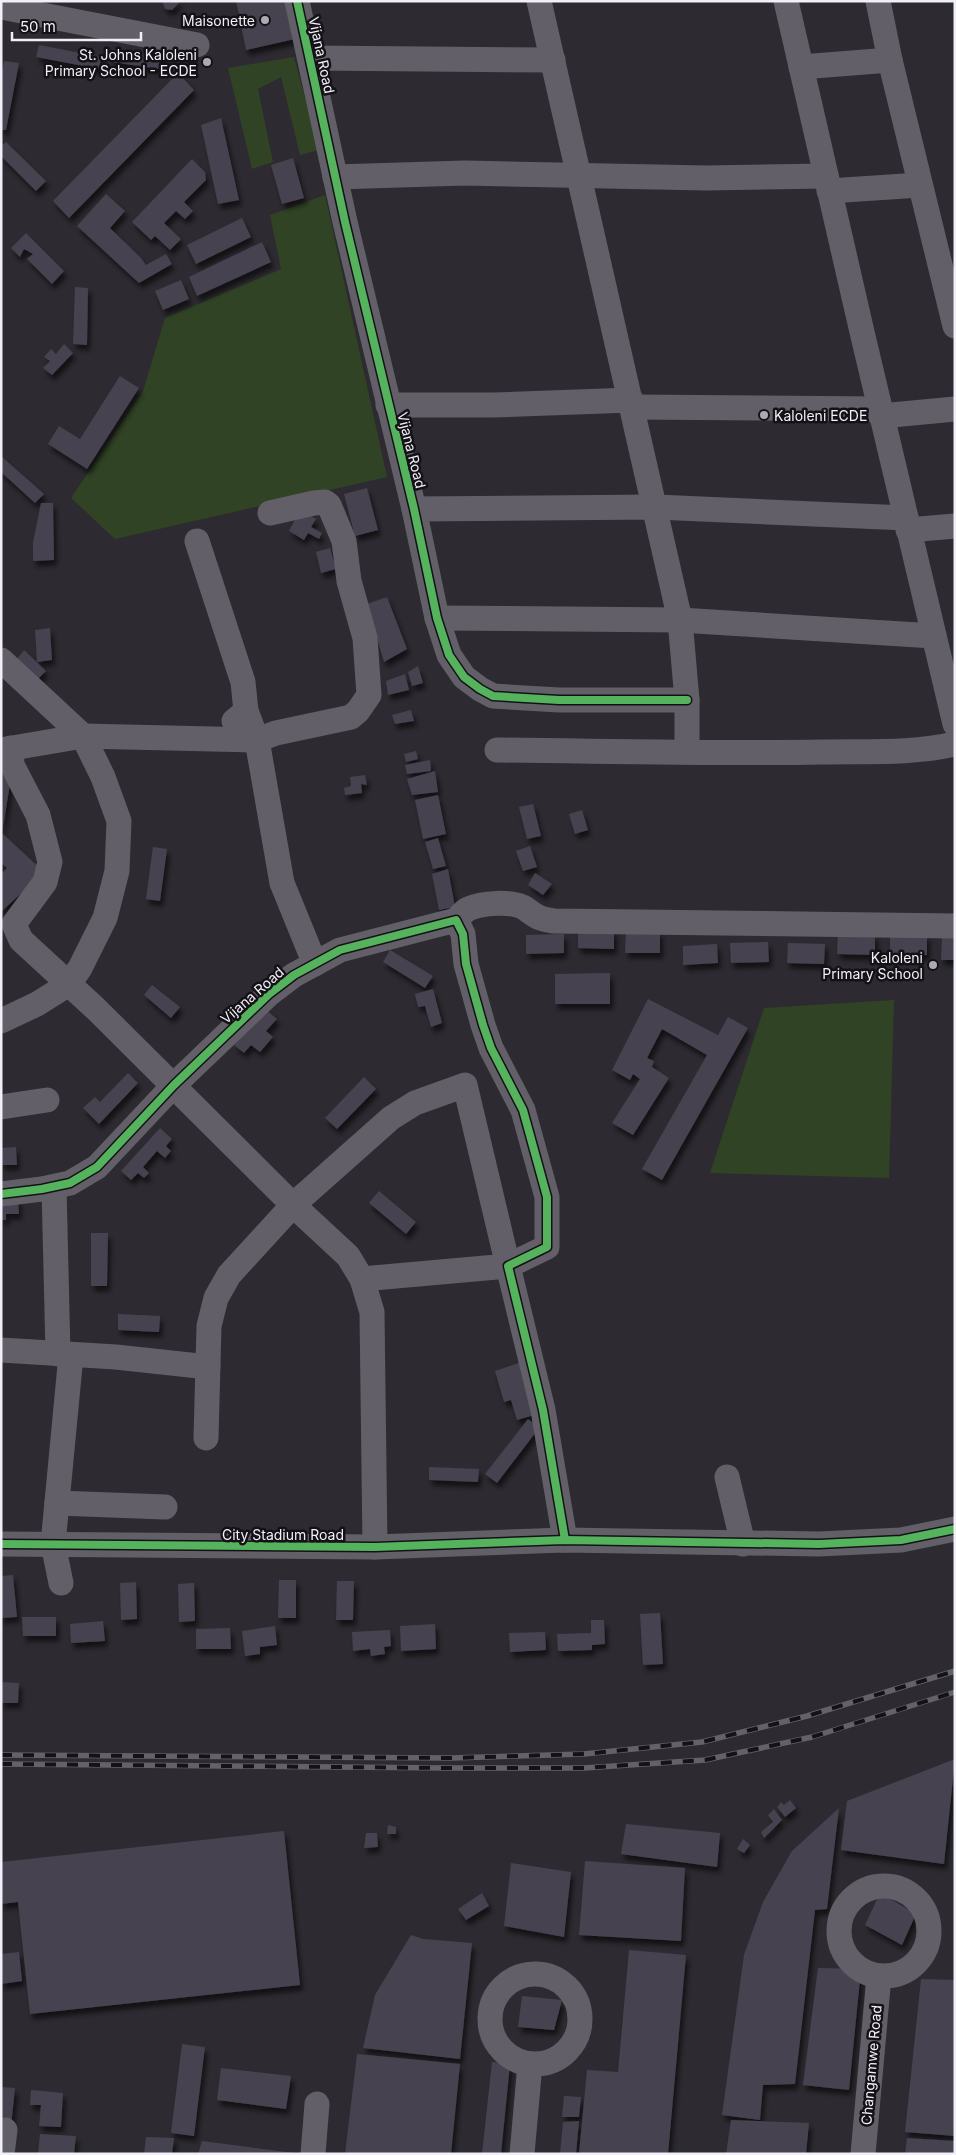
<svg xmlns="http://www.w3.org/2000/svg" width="956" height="2155" viewBox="0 0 956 2155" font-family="Inter,sans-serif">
  <defs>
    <filter id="shadow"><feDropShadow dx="3" dy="5.5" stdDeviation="2.5" flood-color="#0009"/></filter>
  </defs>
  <rect width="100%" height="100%" fill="#2d2b31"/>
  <!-- green -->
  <g fill="#304324">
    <polygon points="294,57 319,150 300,155 281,77 258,89 273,162 252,169 228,68"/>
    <polygon points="325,195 387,477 115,539 71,498 143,391 165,318 281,269 270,215"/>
    <polygon points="894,1000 889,1178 710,1173 764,1008"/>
  </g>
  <!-- building -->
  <g fill="#474250" filter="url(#shadow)">
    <polygon points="162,1 181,1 172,10 165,9"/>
    <polygon points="236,1 287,1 295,39 246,50"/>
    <polygon points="39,45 101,57 99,69 36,57"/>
    <polygon points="112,49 162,56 160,69 111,62"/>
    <polygon points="4,61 19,63 6,130 1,130 1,76"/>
    <polygon points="178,73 194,90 69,218 53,201"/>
    <polygon points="221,118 239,200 218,204 201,125"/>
    <polygon points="6,142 46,181 36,191 1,156 1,146"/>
    <polygon points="293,158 304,198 282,204 271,165"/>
    <polygon points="192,159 205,172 206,180 184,202 193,211 185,219 176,211 164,223 181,239 170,250 155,236 151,240 132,222"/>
    <polygon points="106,194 125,211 110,228 141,258 146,265 166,254 172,264 139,283 77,226"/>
    <polygon points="242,218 251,237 196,264 187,245"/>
    <polygon points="26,233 64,271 52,284 27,259 33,254 24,249 20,257 11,248"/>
    <polygon points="262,242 271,262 197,296 189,277"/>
    <polygon points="181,280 189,299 163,310 155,291"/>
    <polygon points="75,287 88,288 87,345 73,344"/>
    <polygon points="64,344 73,353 52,375 43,368 50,361 44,357 51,349 56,354"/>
    <polygon points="120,376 139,388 87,469 48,444 59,426 80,439"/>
    <polygon points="1,456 44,494 35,503 1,472"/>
    <polygon points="367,488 378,530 355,536 344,494"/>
    <polygon points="41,503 53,503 54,560 33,561 33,542"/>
    <polygon points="300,510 316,519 311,527 322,533 319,539 308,533 304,540 289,531"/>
    <polygon points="330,548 336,569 321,573 316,552"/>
    <polygon points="387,597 407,649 384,662 367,604"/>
    <polygon points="50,628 52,660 37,662 35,630"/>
    <polygon points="24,650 46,671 38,679 17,659"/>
    <polygon points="418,666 423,683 412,686 408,672"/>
    <polygon points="405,674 409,690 388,695 386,681"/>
    <polygon points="411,710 414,721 395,724 392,715"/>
    <polygon points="416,751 418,759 406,762 404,754"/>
    <polygon points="430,760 431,771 407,774 405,765"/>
    <polygon points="1,771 12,772 2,833 44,872 1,912 1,874 7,868 1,863"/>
    <polygon points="435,771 438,792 412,795 407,779"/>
    <polygon points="365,775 367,785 361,784 362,793 345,795 344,788 351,786 350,777"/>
    <polygon points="438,795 446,834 423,839 415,800"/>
    <polygon points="533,804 541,836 527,839 519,807"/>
    <polygon points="582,810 588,830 575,834 569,814"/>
    <polygon points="438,838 446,866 433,869 425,842"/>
    <polygon points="530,846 537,867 523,871 516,851"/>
    <polygon points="153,847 167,849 160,901 146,899"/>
    <polygon points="448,869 455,907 439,910 432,874"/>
    <polygon points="535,873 552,884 543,895 528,885"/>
    <polygon points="578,929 614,930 614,949 578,948"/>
    <polygon points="626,931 660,931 660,953 625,953"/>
    <polygon points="564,934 564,953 526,954 526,935"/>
    <polygon points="838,934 875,935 875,955 837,954"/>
    <polygon points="890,935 927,935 927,955 890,956"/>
    <polygon points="942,938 955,938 955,960 941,960"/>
    <polygon points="768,942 769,962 731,963 730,943"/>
    <polygon points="788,943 825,944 824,964 787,963"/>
    <polygon points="717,944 718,963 683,965 683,946"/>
    <polygon points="390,950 433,976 425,988 383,962"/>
    <polygon points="610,973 610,1004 555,1004 555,974"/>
    <polygon points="152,985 180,1007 171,1018 144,995"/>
    <polygon points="433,989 442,1023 431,1027 425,1006 418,1007 415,994"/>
    <polygon points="648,999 718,1035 728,1017 748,1028 662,1180 642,1169 707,1055 662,1029 647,1058 654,1061 652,1067 669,1078 633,1135 612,1123 640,1079 633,1074 630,1080 612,1070"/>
    <polygon points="265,1009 277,1019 266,1031 273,1037 260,1052 251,1045 244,1053 234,1045"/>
    <polygon points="128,1073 138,1083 99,1124 83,1108 95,1097 100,1102"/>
    <polygon points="364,1077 376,1089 337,1129 325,1118"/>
    <polygon points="160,1128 172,1139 166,1146 171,1151 165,1158 157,1151 143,1167 149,1173 144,1178 138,1173 131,1180 121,1171"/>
    <polygon points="16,1147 17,1165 1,1165 1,1148"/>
    <polygon points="379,1191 416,1222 406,1234 369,1203"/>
    <polygon points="18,1198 19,1214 6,1214 6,1220 1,1220 1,1199"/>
    <polygon points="91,1233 108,1233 107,1286 91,1286"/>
    <polygon points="118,1314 160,1316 159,1332 118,1330"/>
    <polygon points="522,1362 538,1414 517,1420 511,1400 504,1402 495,1371"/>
    <polygon points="528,1419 539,1428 497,1483 485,1474"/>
    <polygon points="429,1467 479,1469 478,1482 429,1480"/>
    <polygon points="13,1575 17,1617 1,1618 1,1576"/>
    <polygon points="279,1580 296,1580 296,1618 278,1618"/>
    <polygon points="337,1581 354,1581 353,1620 336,1620"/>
    <polygon points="136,1582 137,1619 121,1620 120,1583"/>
    <polygon points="194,1583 195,1621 179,1622 178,1584"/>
    <polygon points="660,1613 663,1664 643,1665 640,1614"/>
    <polygon points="22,1617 56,1617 56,1636 23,1636"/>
    <polygon points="591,1620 604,1620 605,1644 592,1645 592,1650 558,1651 557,1634 591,1633"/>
    <polygon points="103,1621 105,1641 71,1643 70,1624"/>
    <polygon points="435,1624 436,1649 401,1651 400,1626"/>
    <polygon points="275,1626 277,1645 260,1647 260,1654 245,1656 242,1631"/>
    <polygon points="230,1628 231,1649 196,1649 196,1629"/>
    <polygon points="390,1630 391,1646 384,1647 385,1654 371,1656 370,1649 353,1651 352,1632"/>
    <polygon points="545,1632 546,1650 510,1652 509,1633"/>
    <polygon points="1,1682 19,1683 18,1703 1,1703"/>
    <polygon points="955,1759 944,1864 841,1850 847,1801"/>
    <polygon points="790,1800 796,1808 785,1817 777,1807 781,1802 784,1805"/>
    <polygon points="839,1808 827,1909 815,1910 795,2084 763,2085 760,2120 722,2115 744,1955 763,1902 792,1851"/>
    <polygon points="774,1809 782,1820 764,1838 761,1832 773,1822 768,1815"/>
    <polygon points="626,1824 720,1833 717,1867 621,1854"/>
    <polygon points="388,1825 396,1827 396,1834 387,1834"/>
    <polygon points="284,1831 300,1985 30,2014 18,1902 1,1904 1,1862"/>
    <polygon points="366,1833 377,1833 378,1847 364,1848"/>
    <polygon points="743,1839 750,1845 744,1853 737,1849"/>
    <polygon points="585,1861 685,1868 681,1941 579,1935"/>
    <polygon points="511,1863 571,1872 564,1937 504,1926"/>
    <polygon points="482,1893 489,1906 466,1920 458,1909"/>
    <polygon points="880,1893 916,1914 902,1945 865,1925"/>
    <polygon points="411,1935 423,1939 472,1943 460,2059 363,2048 375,1995"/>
    <polygon points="629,1950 686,1955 668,2154 579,2154 587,2070 618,2072"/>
    <polygon points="19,1952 22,1981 1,1984 1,1954"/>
    <polygon points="818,1968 861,1969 849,2090 803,2085"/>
    <polygon points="921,1979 955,1980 955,2136 905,2132"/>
    <polygon points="522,1996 562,2000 554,2030 518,2027"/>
    <polygon points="182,2044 205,2047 194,2136 171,2133"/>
    <polygon points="357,2054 460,2064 451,2154 345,2154"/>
    <polygon points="492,2062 510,2064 501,2154 482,2154"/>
    <polygon points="221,2068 291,2076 286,2109 217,2100"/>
    <polygon points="1,2087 15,2088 11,2127 1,2126"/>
    <polygon points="31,2090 63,2093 61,2127 39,2126 41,2105 30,2105"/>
    <polygon points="564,2096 581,2097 579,2117 562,2117"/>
    <polygon points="731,2120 809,2123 806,2154 726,2154"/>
    <polygon points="579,2121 576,2154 560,2154 563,2122"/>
    <polygon points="40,2134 76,2136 74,2154 38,2154"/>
    <polygon points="146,2137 174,2138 172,2154 144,2154"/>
    <polygon points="907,2138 955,2141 955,2154 905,2154"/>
    <polygon points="202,2141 294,2153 294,2154 198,2154"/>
  </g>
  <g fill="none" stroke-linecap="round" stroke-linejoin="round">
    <!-- minor -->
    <g stroke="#635f69" stroke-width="25">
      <polyline points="297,1 345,222 414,509 437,618 449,655 464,677 480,689 493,696 559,700 687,700"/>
      <polyline points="539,1 680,620 687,700 687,751"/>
      <polyline points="786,1 862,332 955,724"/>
      <polyline points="878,1 890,60 955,326"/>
      <polyline points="1,7 197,45"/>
      <polyline points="310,58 553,60"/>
      <polyline points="801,67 890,60"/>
      <polyline points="335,177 465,173 706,178 826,176"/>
      <polyline points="829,191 920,185"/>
      <polyline points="388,405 493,405 631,400"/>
      <polyline points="632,407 880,409"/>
      <polyline points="881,416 955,409"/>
      <polyline points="414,509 656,507 906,518"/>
      <polyline points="908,530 955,526"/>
      <polyline points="197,541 243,682 246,711 234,721"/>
      <polyline points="437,618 680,620 934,636"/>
      <polyline points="1,660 83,736 103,777 119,821 117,871 105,918 80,968 69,984 37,1004 1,1021"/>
      <polyline points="246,711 257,740 282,883 315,964"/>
      <polyline points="11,748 12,765 38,815 50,862 45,882 14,924 21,940 96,1009 293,1205 348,1256 362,1279 372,1312 375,1547"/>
      <polyline points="1,750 83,736 257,740 276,733 342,719 351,717 358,711 369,695 365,638 349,581 344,541 329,505 325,502 314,503 270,513"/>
      <path d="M 497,750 C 606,751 714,754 823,752 C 866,751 912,754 955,744"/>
      <path d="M 456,920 C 460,916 463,912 468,909 C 481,903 513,900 526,909 C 537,917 539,919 554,921 L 955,926"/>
      <polyline points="1,1107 47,1100"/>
      <polyline points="54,1187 58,1354"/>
      <polyline points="1,1194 42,1189 70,1183 97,1167 174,1085 269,994 294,975 340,950 456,920 463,934 466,964 483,1025 491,1048 523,1110 547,1197 547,1247 508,1266 543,1410 565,1540"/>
      <polyline points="1,1350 116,1357 208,1367"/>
      <polyline points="206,1438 209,1326 216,1298 229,1275 293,1205 391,1118 415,1103 465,1085 508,1266 362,1279"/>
      <polyline points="727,1477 743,1544"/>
      <polyline points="57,1503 165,1507"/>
      <polyline points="1,1544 375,1547 565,1540 819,1544 901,1540 955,1529"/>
      <polyline points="61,1583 53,1544 71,1355"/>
      <circle cx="884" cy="1931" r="45"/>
      <circle cx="535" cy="2019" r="45"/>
      <polyline points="2,2154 5,2130"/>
      <polyline points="313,2154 317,2104"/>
      <polyline points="522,2154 530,2064"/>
      <polyline points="863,2154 879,1976"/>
    </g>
    <!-- rail casing -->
    <g stroke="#646269" stroke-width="5.5">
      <g id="rail">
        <polyline points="1,1755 451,1758 584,1754 702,1742 807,1716 955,1671"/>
        <polyline points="1,1764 449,1768 584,1768 705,1760 812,1737 955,1692"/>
      </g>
    </g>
    <!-- rail -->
    <use href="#rail" stroke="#141217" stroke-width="4" stroke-dasharray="11" stroke-linecap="butt"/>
    <!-- cycleway casing -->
    <g stroke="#141217" stroke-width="11">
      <g id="cycleway">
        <polyline points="297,1 345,222 414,509 437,618 449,655 464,677 480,689 493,696 559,700 687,700"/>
        <polyline points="1,1194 42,1189 70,1183 97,1167 174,1085 269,994 294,975 340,950 456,920 463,934 466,964 483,1025 491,1048 523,1110 547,1197 547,1247 508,1266 543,1410 565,1540"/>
        <polyline points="1,1544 375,1547 565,1540 819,1544 901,1540 955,1529"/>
      </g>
    </g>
    <!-- cycleway -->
    <use href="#cycleway" stroke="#56b35d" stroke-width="8"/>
  </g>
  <!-- markers -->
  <g fill="#acaab2" stroke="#141217" stroke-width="2">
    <circle cx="265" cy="20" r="5"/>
    <circle cx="207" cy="62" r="5"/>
    <circle cx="764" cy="415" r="5"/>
    <circle cx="933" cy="965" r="5"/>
  </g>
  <g text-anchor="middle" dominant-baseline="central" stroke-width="5" stroke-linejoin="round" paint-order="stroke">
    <!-- poi labels -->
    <g font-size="14" fill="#f1eff7" stroke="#141217" text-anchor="end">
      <text x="255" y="20">Maisonette</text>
      <text x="197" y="54">St. Johns Kaloleni<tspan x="197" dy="16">Primary School - ECDE</tspan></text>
      <text x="774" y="415" text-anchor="start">Kaloleni ECDE</text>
      <text x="923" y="957">Kaloleni<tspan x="923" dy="16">Primary School</tspan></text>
    </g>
    <!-- street labels -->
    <g font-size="14" fill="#f1eff7" stroke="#141217">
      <text transform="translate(322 55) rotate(78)">Vijana Road</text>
      <text transform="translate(412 450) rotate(76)">Vijana Road</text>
      <text transform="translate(252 995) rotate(-41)">Vijana Road</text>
      <text x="283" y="1534">City Stadium Road</text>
      <text transform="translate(871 2065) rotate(-85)">Changamwe Road</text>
    </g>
  </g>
  <!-- border -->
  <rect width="956" height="2155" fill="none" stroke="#f1eff7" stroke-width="5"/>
  <!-- scale -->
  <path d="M12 32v8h129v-8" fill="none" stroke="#f1eff7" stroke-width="2.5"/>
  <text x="20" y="32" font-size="15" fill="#f1eff7" stroke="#141217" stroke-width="4" paint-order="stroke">50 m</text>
</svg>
